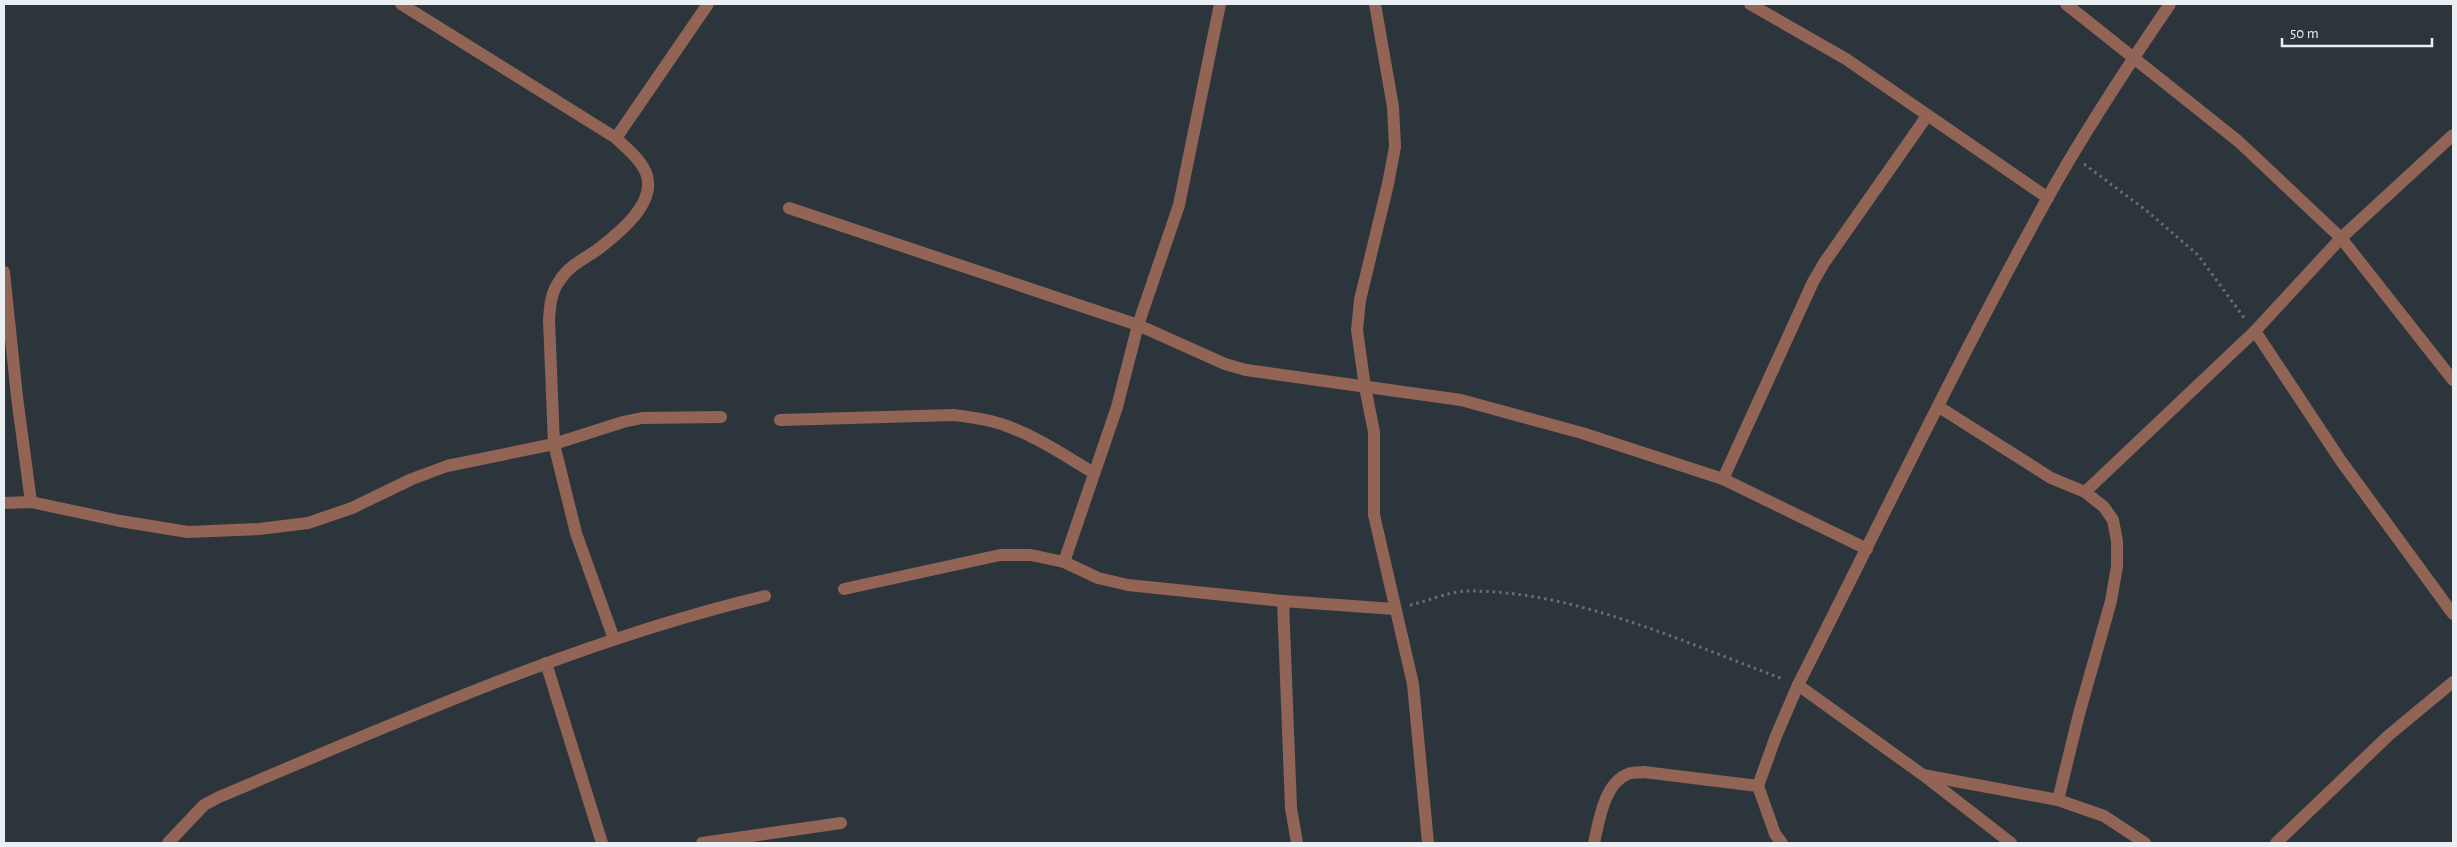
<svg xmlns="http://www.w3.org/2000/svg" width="2457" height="847" viewBox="0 0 2457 847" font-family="'Alegreya Sans',sans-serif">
  <rect width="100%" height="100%" fill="#2d353c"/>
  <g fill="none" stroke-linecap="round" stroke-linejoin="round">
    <!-- path -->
    <g stroke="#676e74" stroke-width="3" stroke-dasharray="2.5 4" stroke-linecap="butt">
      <polyline points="2084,164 2147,211 2198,255 2245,319"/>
      <path d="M 1410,605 C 1428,601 1448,592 1466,591 C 1574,590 1683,642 1783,679"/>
    </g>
    <!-- minor -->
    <g stroke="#916455" stroke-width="12">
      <path d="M 401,4 L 616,138 C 627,149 643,161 647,176 C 655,204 620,232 601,247 C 587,258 570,264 560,280 C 551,292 550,305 549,320 L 554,444 L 576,533 L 614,639"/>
      <polyline points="1375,4 1393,107 1395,147 1388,184 1360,300 1357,330 1365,387 1374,432 1374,515 1413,684 1428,843"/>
      <polyline points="1750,4 1846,59 2048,198"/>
      <polyline points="2066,4 2238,141 2341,238 2453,380"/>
      <polyline points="616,138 708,4"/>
      <polyline points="789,208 1138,325 1225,364 1246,370 1461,400 1582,433 1723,479 1867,549"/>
      <polyline points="4,272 17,397 31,502"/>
      <polyline points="2255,331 2341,461 2453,614"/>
      <polyline points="1939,407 2051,478 2085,492 2104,507 2113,520 2117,541 2117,566 2111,601 2079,714 2058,800"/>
      <path d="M 780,420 L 954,415 C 970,417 988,419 1004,425 C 1036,436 1065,456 1094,473"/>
      <polyline points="1723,479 1813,282 1824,263 1927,116"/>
      <polyline points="2085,492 2255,331 2341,238 2453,135"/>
      <polyline points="4,503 31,502 120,521 188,532 259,529 308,523 352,508 412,479 447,466 554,444 623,422 642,418 721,417"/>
      <polyline points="1064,562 1117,407 1138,325 1179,205 1220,4"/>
      <polyline points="844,589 1000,555 1031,555 1064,562 1098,578 1128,585 1283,601 1394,609"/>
      <polyline points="1283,601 1291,808 1297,843"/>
      <polyline points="546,663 602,843"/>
      <polyline points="1798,685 1923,775 2058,800 2104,816 2145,843"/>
      <polyline points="1926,777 2011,843"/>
      <path d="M 1758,786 L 1776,736 L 1798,685 C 1880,523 1959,358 2047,199 C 2084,132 2127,67 2170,4"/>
      <path d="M 168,843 L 204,805 L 219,797 C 398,722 576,641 765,596"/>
      <polyline points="702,843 841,823"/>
      <path d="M 1594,843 C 1599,821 1604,783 1628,774 C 1632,772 1639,773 1644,772 L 1758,786 L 1775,834 L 1782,843"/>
      <polyline points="2276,843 2389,735 2453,682"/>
    </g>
  </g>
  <!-- border -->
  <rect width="2457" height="847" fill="none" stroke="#eaeff3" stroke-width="10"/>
  <!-- scale -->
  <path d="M2282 38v8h150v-8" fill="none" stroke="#eaeff3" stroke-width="2.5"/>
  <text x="2290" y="38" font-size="15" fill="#eaeff3" stroke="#2d353c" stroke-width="4" paint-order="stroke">50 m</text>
</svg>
